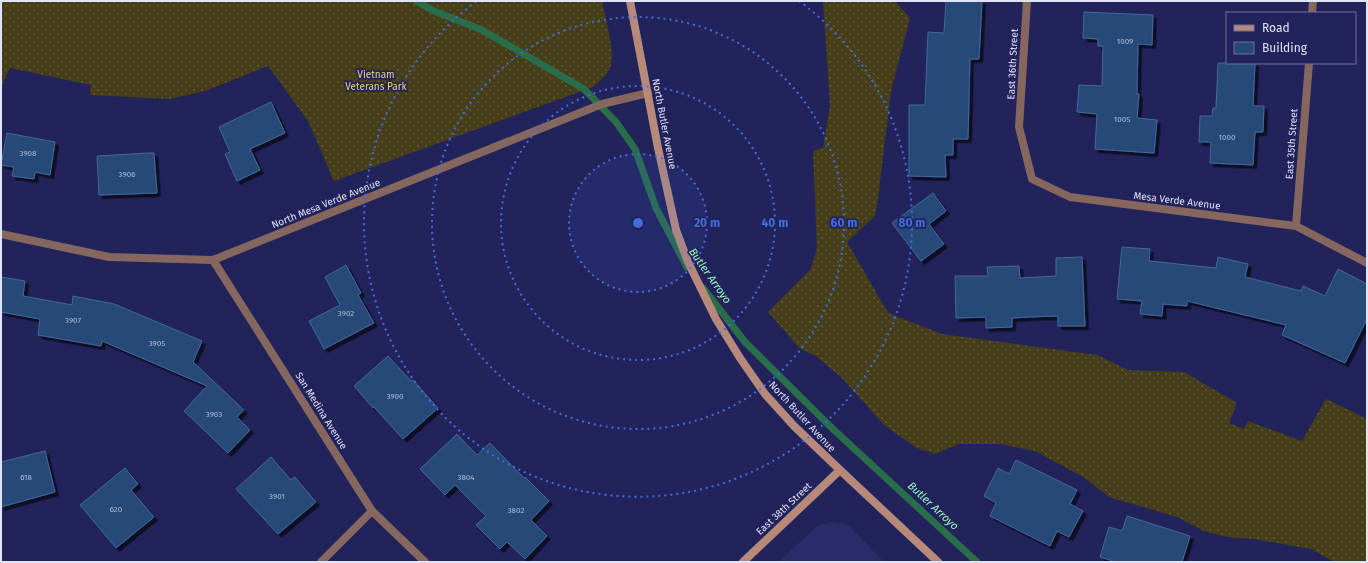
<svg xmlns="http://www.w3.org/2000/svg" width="1368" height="563" viewBox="0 0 1368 563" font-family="'Fira Sans',sans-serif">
  <defs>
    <pattern id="grass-dots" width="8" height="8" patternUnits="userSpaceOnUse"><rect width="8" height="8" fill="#463e18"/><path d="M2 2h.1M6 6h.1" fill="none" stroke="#605a3a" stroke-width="1.8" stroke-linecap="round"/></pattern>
    <filter id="shadow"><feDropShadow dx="3.5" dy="3.5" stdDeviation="0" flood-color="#0009"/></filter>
  </defs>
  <rect width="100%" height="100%" fill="#22235a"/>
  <!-- built -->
  <polygon fill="#2b2d6a" points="831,522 845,524 850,527 884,562 779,562 817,526"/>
  <!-- grass -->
  <g fill="url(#grass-dots)">
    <path d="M 1,1 L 602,1 C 605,18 616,52 610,68 C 606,76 600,81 593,87 L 334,181 L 308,121 L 268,66 L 205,91 L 170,99 L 90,95 L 91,85 L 10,68 L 1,87 Z"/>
    <polygon points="823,1 895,1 910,18 891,91 877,206 875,216 847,242 888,313 942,334 1097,355 1128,370 1184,372 1237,403 1229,423 1244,429 1248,421 1302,441 1326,399 1367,419 1367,562 1335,562 1311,549 1254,539 1227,537 1204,531 1177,517 1109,497 1085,478 1035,451 1000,444 959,444 935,454 917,448 884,425 841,377 816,356 799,348 768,312 811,269 817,248 813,151 823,148 830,106"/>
  </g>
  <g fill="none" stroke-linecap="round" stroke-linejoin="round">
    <!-- stream -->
    <g stroke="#2a6d4a" stroke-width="7">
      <polyline points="416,1 434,11 482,30 584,89 616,122 635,149 656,208 687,267"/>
      <polyline points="703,288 745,342 834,430 977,562"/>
    </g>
  </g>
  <!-- building -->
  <g fill="#274877" stroke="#42689e" filter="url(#shadow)">
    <polygon points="946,1 982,1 979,59 970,59 968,139 953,139 953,155 945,155 946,177 909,176 909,105 925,105 928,32 944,33"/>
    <polygon points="1084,12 1153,15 1152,45 1138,44 1137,94 1139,94 1137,118 1157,120 1154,153 1095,149 1097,114 1077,112 1079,85 1102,86 1103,46 1098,46 1098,39 1083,38"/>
    <polygon points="1218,63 1255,63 1253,106 1264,106 1263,132 1255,132 1253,165 1210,163 1211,142 1199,142 1200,116 1212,116 1213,108 1216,108"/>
    <polygon points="271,102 285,133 250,149 260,170 237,181 225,154 230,152 219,127"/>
    <polygon points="7,133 55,142 50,175 35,172 34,179 12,176 14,167 1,165"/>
    <polygon points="148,153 154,153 157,193 99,195 97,156"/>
    <polygon points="933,193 946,211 929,224 944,244 921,261 892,223"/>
    <polygon points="1122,247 1150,249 1149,261 1216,268 1218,257 1248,264 1245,277 1301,291 1303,286 1325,296 1338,269 1367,284 1367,319 1345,363 1282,335 1286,325 1187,301 1187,306 1163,304 1162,316 1140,314 1142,301 1117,299"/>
    <polygon points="1082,257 1085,326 1058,326 1058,316 1029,317 1012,318 1012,327 986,328 986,317 956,318 955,276 988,276 987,267 1019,266 1020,278 1056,276 1056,258"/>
    <polygon points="346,265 361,293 358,295 374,323 324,349 309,321 340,305 325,277"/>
    <polygon points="1,277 25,281 23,296 72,305 73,296 114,304 202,341 193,362 244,410 237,417 250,430 228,453 184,411 207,386 102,341 101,346 38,335 40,319 1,312"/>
    <polygon points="388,356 411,381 413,380 438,408 403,439 374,407 373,408 354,386"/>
    <polygon points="457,434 477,455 490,443 524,478 525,477 549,501 531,520 547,536 525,559 507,542 500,549 476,525 486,516 455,485 445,495 420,469"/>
    <polygon points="45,451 55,492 1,507 1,462"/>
    <polygon points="271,457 291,480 295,477 316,502 278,534 236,489"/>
    <polygon points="1016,460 1077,490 1070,504 1083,511 1069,537 1057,531 1050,546 990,516 996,503 984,496 998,468 1009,474"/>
    <polygon points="125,468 138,484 131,490 154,517 116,548 80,505"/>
    <polygon points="1127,516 1190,536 1182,562 1116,562 1100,557 1109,527 1122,531"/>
  </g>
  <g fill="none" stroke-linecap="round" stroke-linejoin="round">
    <!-- street -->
    <g stroke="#85675f" stroke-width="8">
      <polyline points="1027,1 1019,127 1032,179 1070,197 1296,226 1367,263"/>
      <polyline points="1312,13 1313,1"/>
      <polyline points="1296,226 1309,63"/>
      <polyline points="1,234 109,257 213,260 602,104 648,93"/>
      <polyline points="213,260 372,511 425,562"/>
      <polyline points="321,562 372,511"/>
    </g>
    <!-- secondary -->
    <g stroke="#b7897b" stroke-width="8">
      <polyline points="630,1 658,148 676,230 688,262 716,319 740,358 765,394 794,426 840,470 938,562"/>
      <polyline points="743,562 840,470"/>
    </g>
  </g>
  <!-- distance rings -->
  <circle cx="638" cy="223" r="69" fill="#446cdf" fill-opacity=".12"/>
  <g fill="none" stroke="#446cdf" stroke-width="2" stroke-dasharray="2 4">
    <circle cx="638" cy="223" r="69"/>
    <circle cx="638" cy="223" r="137"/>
    <circle cx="638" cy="223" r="206"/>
    <path d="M799 1A274 274 0 1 1 477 1"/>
  </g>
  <g text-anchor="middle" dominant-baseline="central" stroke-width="3.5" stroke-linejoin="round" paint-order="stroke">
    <!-- number labels -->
    <g font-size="8" fill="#b2bdd8">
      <text x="1125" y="41">1009</text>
      <text x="1122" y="119">1005</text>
      <text x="1227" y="137">1000</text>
      <text x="28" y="153">3908</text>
      <text x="127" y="174">3906</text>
      <text x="346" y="313">3902</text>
      <text x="73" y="320">3907</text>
      <text x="157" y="343">3905</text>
      <text x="395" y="396">3900</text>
      <text x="214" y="414">3903</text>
      <text x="26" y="477">618</text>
      <text x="466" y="477">3804</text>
      <text x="277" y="496">3901</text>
      <text x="116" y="509">620</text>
      <text x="516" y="510">3802</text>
    </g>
    <!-- street labels -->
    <g font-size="10" fill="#e0e4f9" stroke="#22235a">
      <text transform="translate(1013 64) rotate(-87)">East 36th Street</text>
      <text transform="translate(664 124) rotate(79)">North Butler Avenue</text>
      <text transform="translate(1292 144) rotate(-86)">East 35th Street</text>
      <text transform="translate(1177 201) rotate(7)">Mesa Verde Avenue</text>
      <text transform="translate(326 204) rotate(-22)">North Mesa Verde Avenue</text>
      <text transform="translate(321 411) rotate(58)">San Medina Avenue</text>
      <text transform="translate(802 417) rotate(47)">North Butler Avenue</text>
      <text transform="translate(784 509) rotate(-43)">East 38th Street</text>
    </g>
    <!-- park labels -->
    <g font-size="10" fill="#edd878" stroke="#22235a">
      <text x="376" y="75">Vietnam<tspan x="376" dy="12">Veterans Park</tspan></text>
    </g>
    <!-- water labels -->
    <g font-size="11" font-style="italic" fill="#97f6bf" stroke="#22235a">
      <text transform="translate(710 276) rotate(55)">Butler Arroyo</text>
      <text transform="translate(933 506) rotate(43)">Butler Arroyo</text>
    </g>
  </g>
  <circle cx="638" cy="223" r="6" fill="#446cdf" stroke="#22235a" stroke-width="2"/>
  <g font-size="12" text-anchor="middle" font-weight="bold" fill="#446cdf" stroke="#22235a" stroke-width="3.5" stroke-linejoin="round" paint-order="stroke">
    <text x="707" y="227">20 m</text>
    <text x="775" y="227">40 m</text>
    <text x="844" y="227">60 m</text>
    <text x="912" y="227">80 m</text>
  </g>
  <!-- border -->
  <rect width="1368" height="563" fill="none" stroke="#e0e4f9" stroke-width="4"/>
  <!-- legend -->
  <rect x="1226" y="12" width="130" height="52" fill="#22235a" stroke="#6e709a"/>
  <rect x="1234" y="25" width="20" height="6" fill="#b7897b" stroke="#6e709a"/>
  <text x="1262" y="32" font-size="12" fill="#e0e4f9">Road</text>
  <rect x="1234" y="42" width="20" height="12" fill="#274877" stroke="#6e709a"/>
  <text x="1262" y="52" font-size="12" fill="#e0e4f9">Building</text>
</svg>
